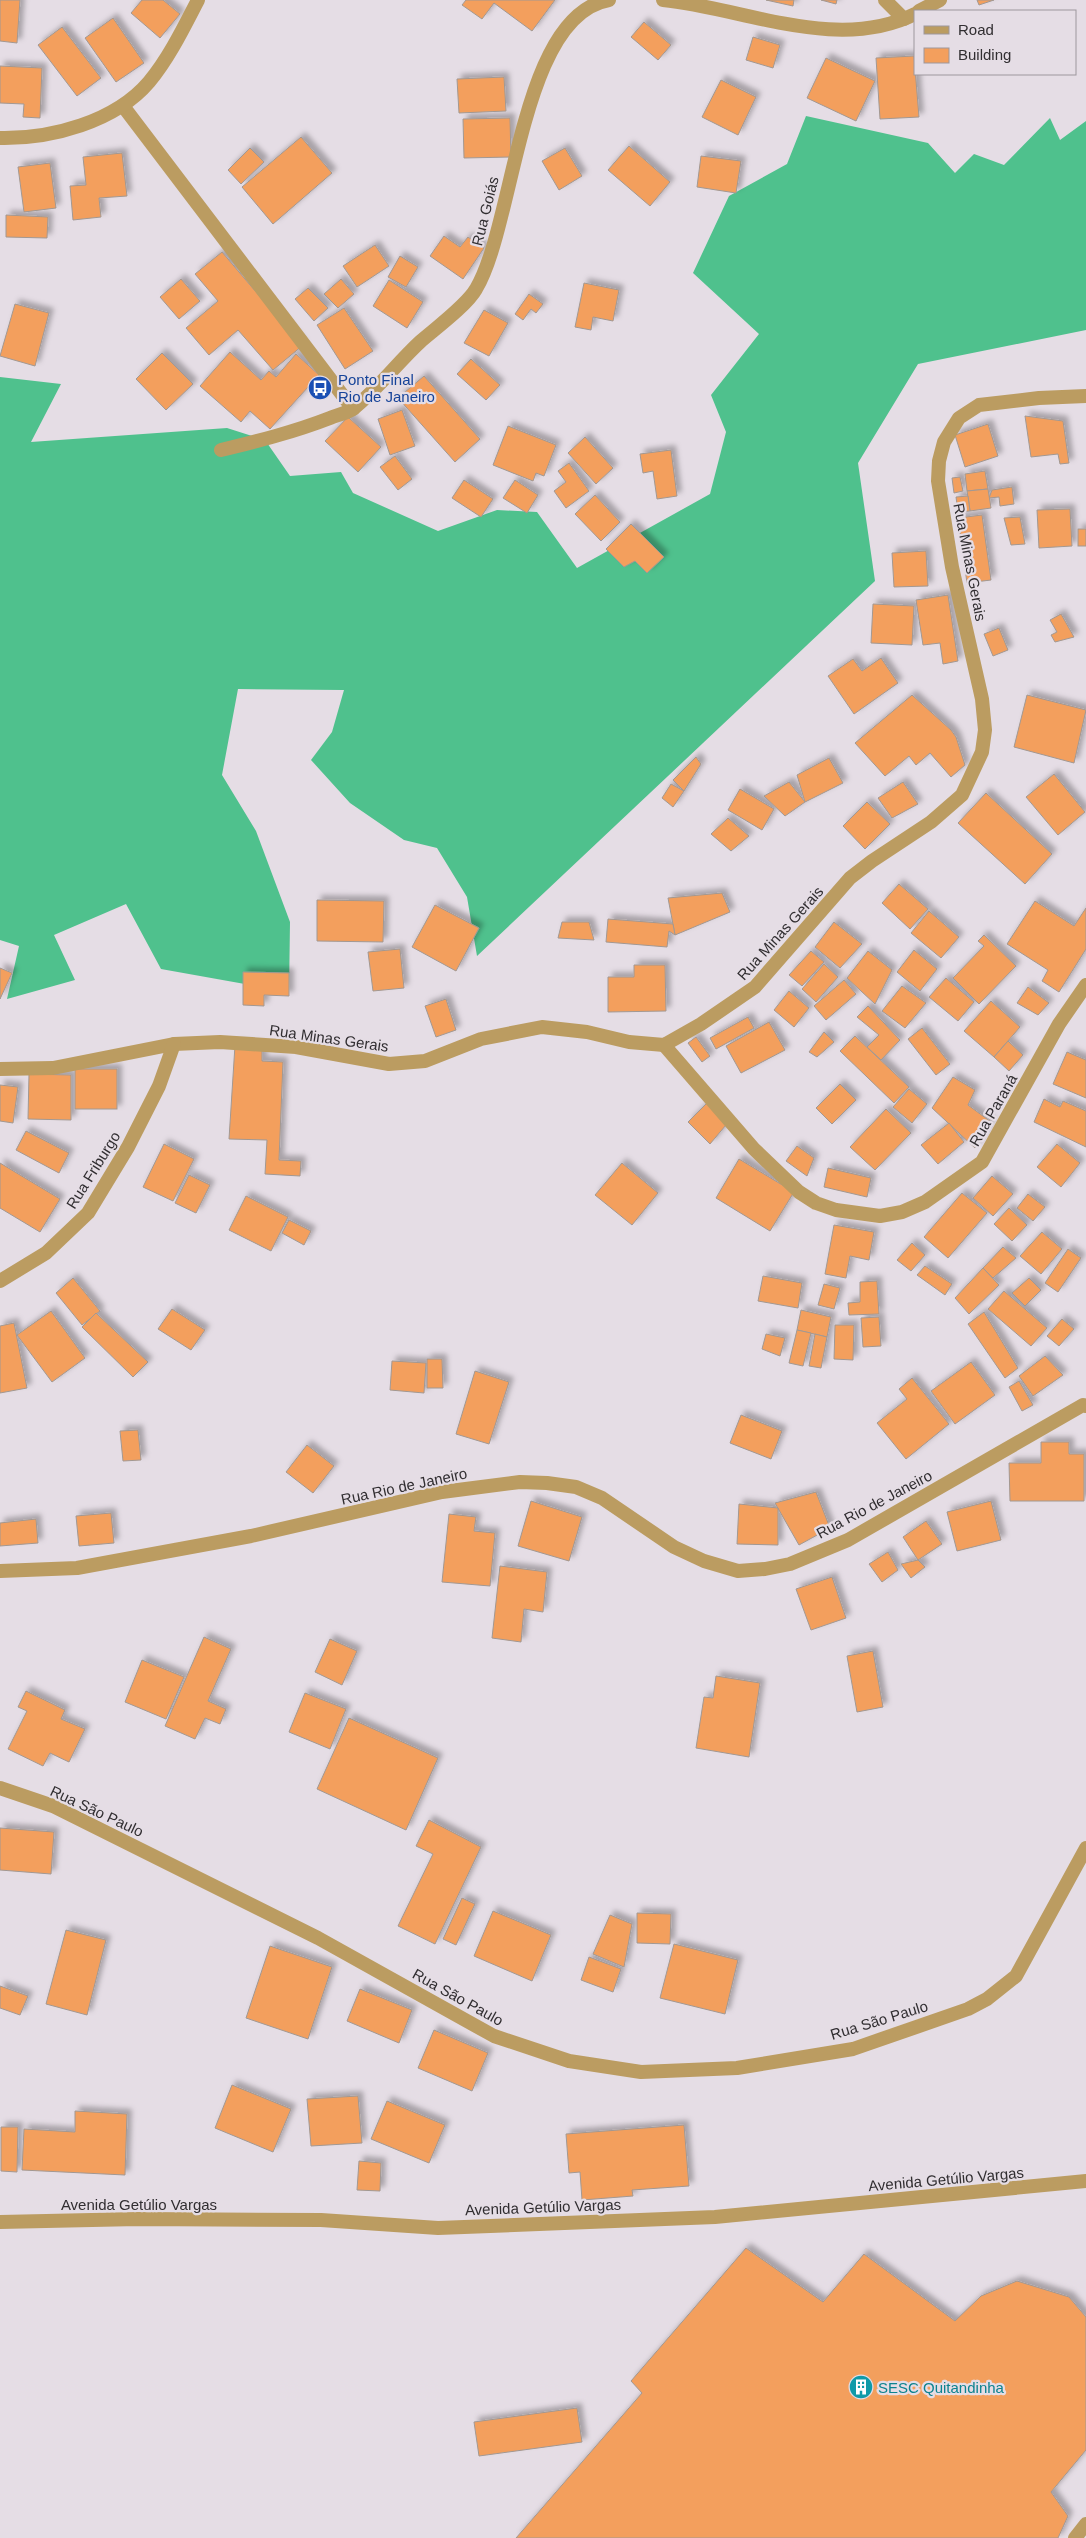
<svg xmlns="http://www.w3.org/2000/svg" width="1086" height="2538" viewBox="0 0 1086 2538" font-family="Arial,sans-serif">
  <defs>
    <filter id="shadow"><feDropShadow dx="4.5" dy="-4.5" stdDeviation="2.5" flood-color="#0004"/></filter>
  </defs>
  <rect width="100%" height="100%" fill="#e5dde5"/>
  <!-- forest -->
  <polygon fill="#4fc18d" points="806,116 928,143 955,173 974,154 1004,165 1050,118 1060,140 1086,121 1086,330 918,364 858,463 875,581 477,956 467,897 437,848 404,840 350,803 311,760 332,732 344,690 238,689 222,775 256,831 290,922 289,992 161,969 126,904 54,935 75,980 7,999 19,946 0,940 0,377 61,384 31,442 227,428 265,440 290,476 341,472 353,493 438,531 497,510 537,512 577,568 710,494 726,432 711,395 759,334 693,273 729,196 787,164"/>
  <!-- building -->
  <g fill="#f39f5d" stroke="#a29892" filter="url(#shadow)">
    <polygon points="0,0 20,0 17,43 0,41"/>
    <polygon points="142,0 163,0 180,14 160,38 131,13"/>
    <polygon points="466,0 555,0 532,31 494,3 482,19 462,5"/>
    <polygon points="766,0 794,0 793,6"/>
    <polygon points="821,0 837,0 836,4"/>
    <polygon points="977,0 994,0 979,5"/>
    <polygon points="113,18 144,63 116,82 85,38"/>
    <polygon points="644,22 671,45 658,60 631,37"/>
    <polygon points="62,27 101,78 77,96 38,45"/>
    <polygon points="753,37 780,45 773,68 746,60"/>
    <polygon points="914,56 919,117 880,119 876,58"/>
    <polygon points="826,58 875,81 856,121 807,98"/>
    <polygon points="0,66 42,68 40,118 23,117 24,104 0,103"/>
    <polygon points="504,77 506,111 459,113 457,79"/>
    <polygon points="721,80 756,97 738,135 702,117"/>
    <polygon points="510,118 511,157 464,158 463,119"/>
    <polygon points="301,137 332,173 273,224 242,187"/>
    <polygon points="629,146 670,182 650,206 608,170"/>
    <polygon points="250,148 264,162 241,184 228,170"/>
    <polygon points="565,148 582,176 559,190 542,161"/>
    <polygon points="122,153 127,196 99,198 101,217 73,220 70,186 86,185 83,157"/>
    <polygon points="701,156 741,161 736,193 697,187"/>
    <polygon points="50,163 56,208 24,212 18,167"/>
    <polygon points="6,215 48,217 47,238 6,237"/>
    <polygon points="444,236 460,247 468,237 484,248 463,279 430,256"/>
    <polygon points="375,245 389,266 357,287 343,266"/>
    <polygon points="222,252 302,346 273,370 238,330 209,355 186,328 218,301 195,274"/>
    <polygon points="400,256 418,267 406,287 388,277"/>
    <polygon points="181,279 200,301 179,319 160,297"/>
    <polygon points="341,279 354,294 338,308 324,294"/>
    <polygon points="389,280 423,302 407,328 373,306"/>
    <polygon points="584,283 619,290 613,321 593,317 591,330 575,327"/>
    <polygon points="308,288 328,308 314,321 295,299"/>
    <polygon points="529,294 543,304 536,313 531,309 523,320 515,314"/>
    <polygon points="15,304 49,313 35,366 0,356"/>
    <polygon points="344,308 373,351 345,369 317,325"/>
    <polygon points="484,310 508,323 489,356 464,343"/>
    <polygon points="230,352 261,380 269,371 276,377 296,354 319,375 270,429 250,411 241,422 200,386"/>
    <polygon points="162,353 193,384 166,410 136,379"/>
    <polygon points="471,359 500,385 486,400 457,374"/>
    <polygon points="424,376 480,439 455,462 398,398"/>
    <polygon points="402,410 415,446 390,455 378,419"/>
    <polygon points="1025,416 1063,421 1069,463 1060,464 1058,454 1031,457"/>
    <polygon points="348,417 381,447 358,472 325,441"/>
    <polygon points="988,424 998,456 965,467 955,435"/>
    <polygon points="508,426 556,445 544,476 536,473 533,481 493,465"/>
    <polygon points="585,437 613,468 596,484 568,453"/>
    <polygon points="671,450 677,496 657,499 653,471 643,473 640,454"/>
    <polygon points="395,456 412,479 398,490 380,467"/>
    <polygon points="569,463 589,491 566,508 554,491 566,482 558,471"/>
    <polygon points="985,471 988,489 967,491 965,474"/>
    <polygon points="960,477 963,491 954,493 952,478"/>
    <polygon points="464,480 493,499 481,517 452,498"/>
    <polygon points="515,480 538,495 527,513 503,498"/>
    <polygon points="1012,487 1014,504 1000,506 999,497 989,498 992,490"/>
    <polygon points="988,489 991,508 970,511 967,491"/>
    <polygon points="595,495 620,522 601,541 575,514"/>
    <polygon points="968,496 970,511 958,512 956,497"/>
    <polygon points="1070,509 1072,546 1039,548 1037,510"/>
    <polygon points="982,515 991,580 967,583 958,518"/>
    <polygon points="1020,517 1025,544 1011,545 1004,518"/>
    <polygon points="631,524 664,557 647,573 635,561 624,567 606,549"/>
    <rect x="1078" y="529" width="8" height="17"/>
    <polygon points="926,551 928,586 894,587 892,553"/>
    <polygon points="948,595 958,661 943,664 940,643 923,645 916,600"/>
    <polygon points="873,604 914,606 912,645 871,643"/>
    <polygon points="1061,614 1074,637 1055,642 1051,635 1057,632 1050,620"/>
    <polygon points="999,628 1008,650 993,656 984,634"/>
    <polygon points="881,658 898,683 854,714 828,676 853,659 862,671"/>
    <polygon points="912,695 951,730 956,737 965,765 951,777 930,753 916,765 909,756 885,776 855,743"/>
    <polygon points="1027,695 1086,710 1074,763 1014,747"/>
    <polygon points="696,757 701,764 684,791 673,780"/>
    <polygon points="829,758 843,783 805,802 797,775"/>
    <polygon points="1054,774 1085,812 1058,835 1026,797"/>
    <polygon points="789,782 805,802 785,816 764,796"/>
    <polygon points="903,782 918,804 892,818 878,798"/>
    <polygon points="671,784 684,791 673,807 662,798"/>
    <polygon points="740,789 774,809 762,830 728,810"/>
    <polygon points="986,793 1052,854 1025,884 958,823"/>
    <polygon points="867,802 890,824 865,849 843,826"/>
    <polygon points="728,818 749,836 731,851 711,834"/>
    <polygon points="899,884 928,909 910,929 882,903"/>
    <polygon points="722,893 730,912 675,935 668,898"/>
    <polygon points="317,900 384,901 383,942 317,941"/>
    <polygon points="1035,901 1074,926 1086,908 1086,949 1059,992 1042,981 1048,970 1007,944"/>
    <polygon points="435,905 479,928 456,971 412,947"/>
    <polygon points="929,911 959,937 941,958 911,933"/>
    <polygon points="608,919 673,924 675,935 669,931 667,947 606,942"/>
    <polygon points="562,922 589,922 594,940 558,938"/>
    <polygon points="834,922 862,944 840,968 815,947"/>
    <polygon points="984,935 1016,966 979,1004 953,978 984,946 978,941"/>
    <polygon points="400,949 404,988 373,991 368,952"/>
    <polygon points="914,950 937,969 920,991 897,972"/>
    <polygon points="811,951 824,962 802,986 789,975"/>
    <polygon points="868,951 892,970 875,1004 847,978"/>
    <polygon points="824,964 838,977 816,1002 802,989"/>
    <polygon points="634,965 665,965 666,1011 608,1012 608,977 634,977"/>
    <polygon points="0,968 12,973 0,999"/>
    <polygon points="243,972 289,973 289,996 264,995 264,1006 243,1005"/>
    <polygon points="946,978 974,1002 958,1021 929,997"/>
    <polygon points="844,980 856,994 826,1020 814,1006"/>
    <polygon points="902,986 926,1003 905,1028 882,1011"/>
    <polygon points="1028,987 1049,1003 1038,1015 1017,1003"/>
    <polygon points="789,991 809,1008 794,1027 774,1010"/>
    <polygon points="446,999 456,1030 436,1037 425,1006"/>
    <polygon points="991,1001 1020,1027 994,1057 964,1031"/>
    <polygon points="868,1006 900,1040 881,1060 867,1047 879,1035 857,1017"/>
    <polygon points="748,1017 754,1028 716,1049 710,1038"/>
    <polygon points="769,1022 785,1050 741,1073 726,1046"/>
    <polygon points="922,1028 950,1064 936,1075 908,1039"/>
    <polygon points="824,1032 834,1042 817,1057 809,1052"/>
    <polygon points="855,1036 909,1087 894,1103 840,1051"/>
    <polygon points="696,1037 710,1056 702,1062 688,1043"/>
    <polygon points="1008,1041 1023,1055 1009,1071 994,1057"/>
    <polygon points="235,1045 262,1047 262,1061 283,1062 279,1160 301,1161 300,1176 265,1174 267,1140 229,1139"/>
    <polygon points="1067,1052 1086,1060 1086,1098 1053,1084"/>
    <rect x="75" y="1069" width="42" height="40"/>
    <polygon points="29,1074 71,1075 71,1120 28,1119"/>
    <polygon points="953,1077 975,1090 968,1105 991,1122 975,1148 932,1108"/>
    <polygon points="840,1084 856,1100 832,1124 816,1108"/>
    <polygon points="0,1085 18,1087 13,1123 0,1121"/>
    <polygon points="909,1089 927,1104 912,1123 893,1107"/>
    <polygon points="1044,1099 1060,1107 1063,1101 1086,1111 1086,1147 1034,1122"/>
    <polygon points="707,1103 726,1125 710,1144 688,1122"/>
    <polygon points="886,1109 911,1133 875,1170 850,1147"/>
    <polygon points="949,1123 964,1142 938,1164 921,1145"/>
    <polygon points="26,1131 69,1153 59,1173 16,1150"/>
    <polygon points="164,1144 194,1159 173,1201 143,1187"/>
    <polygon points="1057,1144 1080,1163 1061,1187 1037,1167"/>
    <polygon points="797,1146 814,1158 807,1176 786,1161"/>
    <polygon points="739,1159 794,1192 770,1231 716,1198"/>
    <polygon points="0,1163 60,1199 40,1232 0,1208"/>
    <polygon points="622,1163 658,1193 632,1225 595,1195"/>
    <polygon points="828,1168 871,1178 867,1197 824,1187"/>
    <polygon points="189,1175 210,1185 196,1213 175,1203"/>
    <polygon points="992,1176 1013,1194 993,1216 973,1198"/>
    <polygon points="962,1193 987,1213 948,1258 924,1237"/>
    <polygon points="1028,1194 1045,1207 1033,1221 1017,1208"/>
    <polygon points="246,1196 288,1217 271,1251 229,1230"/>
    <polygon points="1009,1208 1027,1225 1012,1241 994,1224"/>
    <polygon points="289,1220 311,1231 304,1245 282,1233"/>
    <polygon points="834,1225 874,1232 869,1260 850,1256 846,1278 825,1274"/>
    <polygon points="1042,1232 1062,1249 1041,1274 1020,1256"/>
    <polygon points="912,1243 925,1255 911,1271 897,1260"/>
    <polygon points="1003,1247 1016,1258 993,1278 983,1268"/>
    <polygon points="1068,1249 1081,1258 1058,1292 1045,1283"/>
    <polygon points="925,1266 952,1284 945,1295 917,1275"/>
    <polygon points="983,1268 999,1285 969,1314 955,1298"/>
    <polygon points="763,1276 802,1283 798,1308 758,1301"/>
    <polygon points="73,1278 100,1311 82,1325 56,1293"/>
    <polygon points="1029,1278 1041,1290 1025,1306 1012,1293"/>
    <polygon points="877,1281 879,1314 849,1315 848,1303 860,1302 860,1282"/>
    <polygon points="824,1284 840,1288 834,1309 818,1305"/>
    <polygon points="1004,1291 1047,1328 1031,1346 988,1309"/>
    <polygon points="172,1309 205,1330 191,1350 158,1329"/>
    <polygon points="801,1310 831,1317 827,1337 797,1330"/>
    <polygon points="51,1311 85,1358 52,1382 17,1335"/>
    <polygon points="984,1312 1018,1368 1005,1378 968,1324"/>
    <polygon points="96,1313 148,1362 133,1377 82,1327"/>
    <polygon points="879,1317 881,1346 863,1347 861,1318"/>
    <polygon points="1062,1319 1074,1329 1059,1346 1047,1336"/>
    <polygon points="14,1323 27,1388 0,1393 0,1326"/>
    <polygon points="835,1325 854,1325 853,1360 834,1359"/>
    <polygon points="797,1330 811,1333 803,1366 789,1363"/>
    <polygon points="766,1334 785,1338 780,1356 762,1349"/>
    <polygon points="815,1334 827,1337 821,1368 809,1366"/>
    <polygon points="1045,1356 1063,1375 1033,1396 1019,1376"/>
    <polygon points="427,1359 442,1359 443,1388 427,1388"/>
    <polygon points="392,1361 426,1363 424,1393 390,1390"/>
    <polygon points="971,1362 995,1395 955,1424 931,1391"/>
    <polygon points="475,1371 509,1382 489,1444 456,1434"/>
    <polygon points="912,1378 949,1424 906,1459 877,1423 907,1399 899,1389"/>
    <polygon points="1019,1381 1033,1405 1022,1411 1009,1387"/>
    <polygon points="741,1415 782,1431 771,1459 730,1443"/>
    <polygon points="138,1430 141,1460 123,1461 120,1431"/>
    <polygon points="1041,1442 1069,1442 1069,1454 1084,1454 1084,1501 1010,1501 1009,1463 1041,1463"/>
    <polygon points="307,1445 334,1466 313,1493 286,1472"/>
    <polygon points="816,1492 830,1528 799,1545 775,1503"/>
    <polygon points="531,1501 582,1517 569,1561 518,1546"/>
    <polygon points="991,1501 1001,1540 957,1551 947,1512"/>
    <polygon points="739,1504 778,1508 778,1545 737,1544"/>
    <polygon points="111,1513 114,1543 79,1546 76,1516"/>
    <polygon points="449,1514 476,1517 474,1531 495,1533 490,1586 442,1582"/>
    <polygon points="36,1519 38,1543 0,1546 0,1523"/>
    <polygon points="926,1521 942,1544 918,1560 903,1537"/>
    <polygon points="888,1552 898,1570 882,1582 869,1564"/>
    <polygon points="918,1560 925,1567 911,1578 901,1564"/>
    <polygon points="500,1566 547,1572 543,1612 524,1609 521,1642 492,1638"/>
    <polygon points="832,1577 846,1618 811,1630 796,1589"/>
    <polygon points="204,1637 231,1649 208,1701 226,1709 220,1724 205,1718 195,1739 165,1726"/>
    <polygon points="330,1639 357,1651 342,1685 315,1672"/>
    <polygon points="873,1651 883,1707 857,1712 847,1656"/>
    <polygon points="142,1660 184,1677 166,1719 125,1702"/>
    <polygon points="716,1676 760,1683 749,1757 696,1748 704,1697 713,1698"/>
    <polygon points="26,1691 65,1710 61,1719 85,1729 69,1762 50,1753 43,1766 8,1749 27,1711 18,1707"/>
    <polygon points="305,1693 346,1709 330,1749 289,1732"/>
    <polygon points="349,1718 438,1758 406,1830 317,1789"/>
    <polygon points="429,1820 481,1847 435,1944 398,1926 433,1854 416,1846"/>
    <polygon points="0,1828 54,1832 51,1874 0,1870"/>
    <polygon points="462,1898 475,1904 456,1945 443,1939"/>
    <polygon points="493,1911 551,1935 532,1981 474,1956"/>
    <polygon points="637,1913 671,1914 670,1944 637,1943"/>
    <polygon points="610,1915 632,1924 624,1967 593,1954"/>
    <polygon points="66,1930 106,1940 87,2015 46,2004"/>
    <polygon points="674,1944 738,1960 725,2014 660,1998"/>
    <polygon points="270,1946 332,1967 308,2039 246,2018"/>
    <polygon points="589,1957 621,1969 613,1992 581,1980"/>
    <polygon points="0,1986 28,1996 20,2015 0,2008"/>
    <polygon points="360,1989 412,2010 399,2043 347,2021"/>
    <polygon points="434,2030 488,2053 472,2091 418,2068"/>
    <polygon points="232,2085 291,2109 273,2152 215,2128"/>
    <polygon points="358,2096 362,2143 311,2146 307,2099"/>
    <polygon points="387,2101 445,2125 429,2163 371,2139"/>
    <polygon points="75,2111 127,2114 125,2175 22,2170 24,2129 75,2132"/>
    <polygon points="684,2125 689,2186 632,2190 633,2196 582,2200 580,2172 569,2173 566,2134"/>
    <polygon points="1,2127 18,2127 17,2172 1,2171"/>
    <polygon points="359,2161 381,2163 380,2191 357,2190"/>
    <polygon points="746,2248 823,2302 864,2254 955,2321 981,2296 1017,2281 1069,2297 1086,2317 1086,2450 1051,2492 1068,2516 1058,2538 516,2538 642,2393 631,2381"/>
    <polygon points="577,2408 582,2442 479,2456 474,2422"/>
  </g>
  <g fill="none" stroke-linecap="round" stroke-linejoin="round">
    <!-- minor -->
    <g stroke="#bb9c61" stroke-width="14">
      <path d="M 663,0 C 744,8 837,53 915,14"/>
      <polyline points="885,0 904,19"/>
      <polyline points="919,11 940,0"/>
      <polyline points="123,106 353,409"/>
      <path d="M 0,138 C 51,139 115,122 149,82 C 169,58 184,27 198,0"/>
      <path d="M 221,450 C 258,441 294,432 330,418 C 337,415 348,413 354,408 C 379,388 398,362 421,341 C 436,328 467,305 476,289 C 515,224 520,15 609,0"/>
      <polyline points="664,1045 754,1149 799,1192 816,1203 836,1210 880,1216 902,1212 925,1202 982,1162 1059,1024 1086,985"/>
      <polyline points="0,1069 53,1068 174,1044 220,1042 296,1047 389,1064 425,1061 481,1039 542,1027 587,1032 629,1042 664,1045 701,1024 755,987 850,878 872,861 931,822 962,795 982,752 985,730 982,699 952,567 938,481 939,461 944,442 959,418 979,405 1039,398 1086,396"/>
      <polyline points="0,1281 46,1253 88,1213 128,1147 159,1086 174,1044"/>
      <polyline points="0,1571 77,1568 251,1536 442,1492 520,1482 547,1483 576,1487 602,1498 674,1547 704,1561 738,1571 765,1569 790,1564 848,1540 1083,1405 1086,1406"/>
      <polyline points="0,1788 53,1806 318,1938 494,2036 569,2061 641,2072 737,2068 853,2049 968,2009 987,1999 1016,1976 1086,1848"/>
      <polyline points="0,2222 138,2219 321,2220 438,2228 715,2217 1086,2181"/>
    </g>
    <!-- tertiary -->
    <polyline stroke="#bb9c61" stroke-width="14" points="1075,2538 1086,2524"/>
  </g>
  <!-- icons -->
  <defs>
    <g id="bus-disc" transform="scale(1.25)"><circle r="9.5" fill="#1a4fb4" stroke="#e5dde5"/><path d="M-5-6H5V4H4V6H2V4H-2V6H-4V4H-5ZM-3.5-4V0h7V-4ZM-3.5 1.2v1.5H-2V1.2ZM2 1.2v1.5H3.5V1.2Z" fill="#fff"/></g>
    <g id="building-disc" transform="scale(1.25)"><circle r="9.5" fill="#0f9aa8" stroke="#e5dde5"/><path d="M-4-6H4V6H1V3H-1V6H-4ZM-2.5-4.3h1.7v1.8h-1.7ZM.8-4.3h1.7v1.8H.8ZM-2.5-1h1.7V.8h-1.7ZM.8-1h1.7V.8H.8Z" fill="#fff"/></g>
  </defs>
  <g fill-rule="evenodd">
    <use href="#bus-disc" x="320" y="388"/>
    <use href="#building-disc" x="861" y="2387"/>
  </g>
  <g text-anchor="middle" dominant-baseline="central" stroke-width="4.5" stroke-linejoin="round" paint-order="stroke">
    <!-- street labels -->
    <g font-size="15" fill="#312e31" stroke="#e5dde5">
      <text transform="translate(485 211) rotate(-76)">Rua Goiás</text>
      <text transform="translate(970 562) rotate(79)">Rua Minas Gerais</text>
      <text transform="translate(780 933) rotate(-48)">Rua Minas Gerais</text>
      <text transform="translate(329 1038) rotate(8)">Rua Minas Gerais</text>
      <text transform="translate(993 1110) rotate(-60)">Rua Paraná</text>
      <text transform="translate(93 1170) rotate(-58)">Rua Friburgo</text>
      <text transform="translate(404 1486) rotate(-12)">Rua Rio de Janeiro</text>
      <text transform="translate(874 1504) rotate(-28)">Rua Rio de Janeiro</text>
      <text transform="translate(97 1811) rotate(25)">Rua São Paulo</text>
      <text transform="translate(458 1997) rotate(29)">Rua São Paulo</text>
      <text transform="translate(879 2020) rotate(-17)">Rua São Paulo</text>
      <text transform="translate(946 2179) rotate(-5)">Avenida Getúlio Vargas</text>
      <text x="139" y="2204">Avenida Getúlio Vargas</text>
      <text transform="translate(543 2207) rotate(-2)">Avenida Getúlio Vargas</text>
    </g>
    <!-- transit labels -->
    <g font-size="15" fill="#164399" stroke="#e5dde5" text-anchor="start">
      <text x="338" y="379">Ponto Final<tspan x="338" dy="17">Rio de Janeiro</tspan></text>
    </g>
    <!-- culture labels -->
    <g font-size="15" fill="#0d838f" stroke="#e5dde5" text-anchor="start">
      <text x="878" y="2387">SESC Quitandinha</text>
    </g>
  </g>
  <!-- legend -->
  <rect x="914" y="10" width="162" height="65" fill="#e5dde5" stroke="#9d979d"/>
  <rect x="924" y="26" width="25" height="8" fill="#bb9c61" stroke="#9d979d"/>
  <text x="958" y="35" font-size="15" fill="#312e31">Road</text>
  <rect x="924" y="48" width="25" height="15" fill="#f39f5d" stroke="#9d979d"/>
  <text x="958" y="60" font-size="15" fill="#312e31">Building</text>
</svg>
